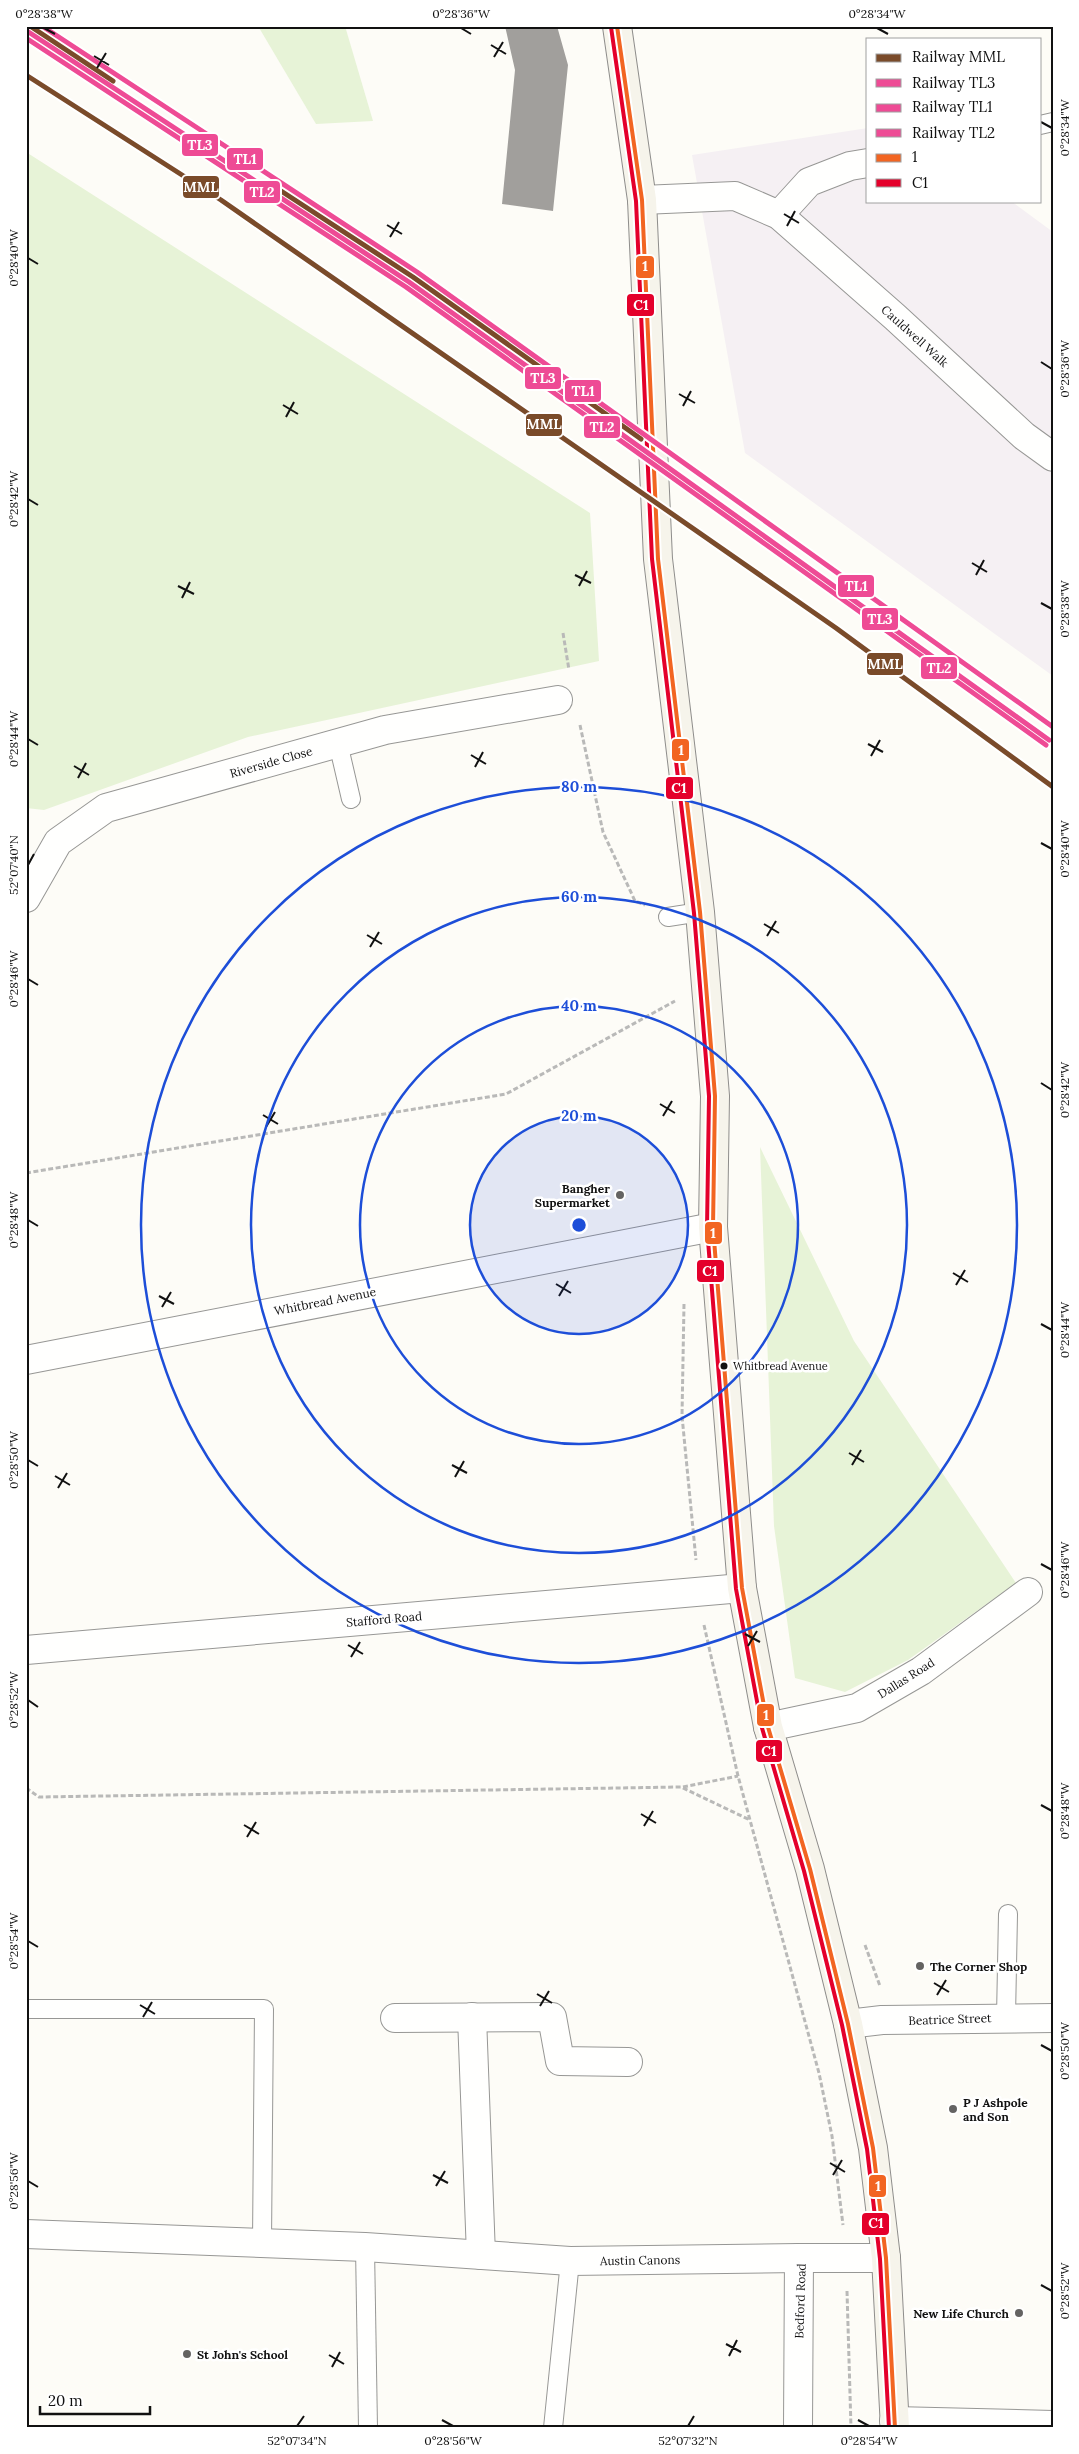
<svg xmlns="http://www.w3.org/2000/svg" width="1079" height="2454" viewBox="0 0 1079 2454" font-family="Lora,serif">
  <rect width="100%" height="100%" fill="#fdfcf7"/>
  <!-- industrial -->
  <polygon fill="#f5f0f3" points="868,128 868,201 1011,201 1053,232 1053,676 745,453 692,155"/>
  <!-- green -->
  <g fill="#e7f3d7">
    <polygon points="258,26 345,26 373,121 316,124"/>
    <polygon points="26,152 590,513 599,661 248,737 44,810 26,808"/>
    <polygon points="760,1147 854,1341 1016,1583 908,1660 845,1692 795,1678 774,1526"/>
  </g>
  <!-- building -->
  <polygon fill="#a19f9c" points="505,26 557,26 568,65 553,211 502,204 515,70"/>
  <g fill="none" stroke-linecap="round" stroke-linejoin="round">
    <!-- lane casing -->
    <g stroke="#979795" stroke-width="20">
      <g id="lane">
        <polyline points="1040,125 1053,122"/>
        <polyline points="338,743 351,799"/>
        <polyline points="668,917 700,912"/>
        <polyline points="26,2009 264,2009 262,2243"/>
        <polyline points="1006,2017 1008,1914"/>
        <polyline points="365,2247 368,2428"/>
        <polyline points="553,2428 570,2261"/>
      </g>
    </g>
    <!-- street casing -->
    <g stroke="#979795" stroke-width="30">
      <g id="street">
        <polyline points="642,200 735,196 779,215 895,317 1024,436 1053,457"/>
        <polyline points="779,215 809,182 850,166 868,163"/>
        <polyline points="26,898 58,842 106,808 385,730 558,700"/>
        <polyline points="26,1360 713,1227"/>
        <polyline points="26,1650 742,1588"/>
        <polyline points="768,1727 857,1708 921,1671 1028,1592"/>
        <polyline points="472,2017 481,2255"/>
        <polyline points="395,2018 552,2017 560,2061 628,2062"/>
        <polyline points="848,2024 882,2020 1053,2018"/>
        <polyline points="26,2234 365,2247 570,2261 799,2258"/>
        <polyline points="894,2421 1053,2425"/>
        <polyline points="798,2428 799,2258 886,2258"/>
      </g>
    </g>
    <!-- secondary casing -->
    <g stroke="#8e8d8b" stroke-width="30">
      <polyline id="secondary" points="617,26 642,200 658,559 700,912 715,1096 713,1227 742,1588 768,1727 810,1869 848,2024 873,2148 886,2258 895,2428"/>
    </g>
    <!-- path -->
    <g stroke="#b9b9b8" stroke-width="3" stroke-dasharray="5 2.5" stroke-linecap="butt">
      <polyline points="563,633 569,670"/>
      <polyline points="580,725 603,832 635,901 645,905"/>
      <polyline points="26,1173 506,1094 675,1001"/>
      <polyline points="684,1304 682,1416 696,1560"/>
      <polyline points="704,1625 738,1776 819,2073 832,2136 843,2225"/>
      <polyline points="683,1787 738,1776"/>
      <polyline points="26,1788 39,1797 681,1787 750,1820"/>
      <polyline points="865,1945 880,1986"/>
      <polyline points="847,2291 851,2428"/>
    </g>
    <!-- lane -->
    <use href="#lane" stroke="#fffffe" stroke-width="18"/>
    <!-- street -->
    <use href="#street" stroke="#fffffe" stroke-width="28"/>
    <!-- secondary -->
    <use href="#secondary" stroke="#f6f4eb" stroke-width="28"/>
    <!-- bus-1 casing -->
    <g stroke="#fff" stroke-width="8">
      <polyline id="bus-1" points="617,26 642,200 658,559 700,912 715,1096 713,1227 742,1588 768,1727 810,1869 848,2024 873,2148 886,2258 895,2428"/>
    </g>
    <!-- bus-2 casing -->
    <g stroke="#fff" stroke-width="8">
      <polyline id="bus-2" points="611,27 636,201 652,559 694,913 709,1096 707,1228 736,1589 762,1728 804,1871 842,2025 867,2149 880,2259 889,2428"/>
    </g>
    <!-- bus-1 -->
    <use href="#bus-1" stroke="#f26522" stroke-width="4"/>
    <!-- bus-2 -->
    <use href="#bus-2" stroke="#e4002b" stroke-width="4"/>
    <!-- rail-1 casing -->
    <g stroke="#fff" stroke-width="9">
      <g id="rail-1">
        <polyline points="30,26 113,81"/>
        <polyline points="26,75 221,200 836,628 1053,787"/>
        <polyline points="278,189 413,277 641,439"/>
      </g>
    </g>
    <!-- rail-2 casing -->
    <g stroke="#fff" stroke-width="9">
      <polyline id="rail-2" points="27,31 409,282 1049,740"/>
    </g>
    <!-- rail-3 casing -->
    <g stroke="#fff" stroke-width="9">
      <polyline id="rail-3" points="42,26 417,272 1053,727"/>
    </g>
    <!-- rail-4 casing -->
    <g stroke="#fff" stroke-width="9">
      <polyline id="rail-4" points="26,38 406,287 1046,745"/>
    </g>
    <!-- rail-1 -->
    <use href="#rail-1" stroke="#7a4b2a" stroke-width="5"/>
    <!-- rail-2 -->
    <use href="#rail-2" stroke="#ee4b95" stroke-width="5"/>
    <!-- rail-3 -->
    <use href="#rail-3" stroke="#ee4b95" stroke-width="5"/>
    <!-- rail-4 -->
    <use href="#rail-4" stroke="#ee4b95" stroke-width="5"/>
  </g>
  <!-- ticks -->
  <path fill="none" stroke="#111" stroke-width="2" d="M 44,28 L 55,34M 461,28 L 471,34M 877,28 L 888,34M 491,45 L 506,54M 94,56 L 109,65M 494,57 L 503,42M 97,68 L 106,53M 1041,122 L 1052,128M 784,214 L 799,223M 387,225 L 402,234M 787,226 L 795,211M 390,237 L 399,222M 28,258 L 38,264M 1041,362 L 1052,369M 679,394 L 695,403M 283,405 L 298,414M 683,406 L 691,391M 286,417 L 294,402M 28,499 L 38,505M 972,563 L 987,572M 575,575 L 591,583M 976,575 L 984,560M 178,586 L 194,594M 579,586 L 587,571M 182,598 L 190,582M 1041,603 L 1052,609M 28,739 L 38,745M 868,744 L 883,752M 471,755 L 486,764M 871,756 L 880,740M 74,766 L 89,775M 475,767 L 483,752M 78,778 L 86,763M 1041,843 L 1052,849M 28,865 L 34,854M 764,924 L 779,933M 367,935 L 382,944M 767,936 L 776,921M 370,947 L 379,932M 28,979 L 38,985M 1041,1083 L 1052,1090M 660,1104 L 675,1113M 263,1115 L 278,1124M 663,1116 L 672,1101M 266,1127 L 275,1112M 28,1220 L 38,1226M 953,1273 L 968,1282M 556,1284 L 571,1293M 956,1285 L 965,1270M 159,1296 L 174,1304M 559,1296 L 568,1281M 162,1307 L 171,1292M 1041,1324 L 1052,1330M 849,1453 L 864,1462M 28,1460 L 38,1466M 452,1465 L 467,1473M 852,1465 L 861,1450M 55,1476 L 70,1485M 455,1477 L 464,1461M 58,1488 L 67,1473M 1041,1564 L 1052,1570M 745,1634 L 760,1642M 348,1645 L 363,1654M 748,1646 L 757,1631M 351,1657 L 360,1642M 28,1700 L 38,1707M 1041,1805 L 1052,1811M 641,1814 L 656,1823M 244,1825 L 259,1834M 644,1826 L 653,1811M 247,1837 L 256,1822M 28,1941 L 38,1947M 934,1983 L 949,1992M 537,1994 L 552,2003M 937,1995 L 946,1980M 140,2005 L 155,2014M 540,2006 L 549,1991M 143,2017 L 152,2002M 1041,2045 L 1052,2051M 830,2163 L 845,2172M 433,2175 L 448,2183M 833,2175 L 842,2160M 28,2181 L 38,2187M 436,2186 L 445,2171M 1041,2285 L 1052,2291M 726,2344 L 741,2352M 329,2355 L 344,2364M 729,2356 L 737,2340M 332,2367 L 340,2352M 442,2420 L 453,2426M 858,2420 L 869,2426M 297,2426 L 304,2416M 688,2426 L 694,2416"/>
  <!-- distance rings -->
  <circle cx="579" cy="1225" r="109" fill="#1d4ed8" fill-opacity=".12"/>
  <g fill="none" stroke="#1d4ed8" stroke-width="2.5">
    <circle cx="579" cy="1225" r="109"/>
    <circle cx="579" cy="1225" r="219"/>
    <circle cx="579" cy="1225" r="328"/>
    <circle cx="579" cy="1225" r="438"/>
  </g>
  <!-- markers -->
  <g fill="#646362" stroke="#fff" stroke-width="2">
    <circle cx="620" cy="1195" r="5"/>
    <circle cx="920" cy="1966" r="5"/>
    <circle cx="953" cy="2109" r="5"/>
    <circle cx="1019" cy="2313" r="5"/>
    <circle cx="187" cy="2354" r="5"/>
  </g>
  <circle fill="#111" stroke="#fff" stroke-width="2" cx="724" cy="1366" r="4.5"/>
  <g text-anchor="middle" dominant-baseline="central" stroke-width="5" stroke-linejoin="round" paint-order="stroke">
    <!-- bus labels -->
    <g font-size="11" fill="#111" stroke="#fff" text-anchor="start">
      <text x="733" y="1366">Whitbread Avenue</text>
    </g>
    <!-- street labels -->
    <g font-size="12" fill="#111" stroke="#fff">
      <text transform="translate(915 336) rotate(42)">Cauldwell Walk</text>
      <text transform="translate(271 762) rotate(-16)">Riverside Close</text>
      <text transform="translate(325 1301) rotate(-11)">Whitbread Avenue</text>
      <text transform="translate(384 1619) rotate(-5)">Stafford Road</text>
      <text transform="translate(906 1678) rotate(-32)">Dallas Road</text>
      <text transform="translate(950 2019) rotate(-2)">Beatrice Street</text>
      <text transform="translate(640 2260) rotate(-1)">Austin Canons</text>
      <text transform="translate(800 2301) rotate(-88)">Bedford Road</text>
    </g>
    <!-- poi labels -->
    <g font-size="12" font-weight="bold" fill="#111" stroke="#fff" text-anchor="start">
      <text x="610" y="1188" text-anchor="end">Bangher<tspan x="610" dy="14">Supermarket</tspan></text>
      <text x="930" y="1966">The Corner Shop</text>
      <text x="963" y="2102">P J Ashpole<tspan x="963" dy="14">and Son</tspan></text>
      <text x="1009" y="2313" text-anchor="end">New Life Church</text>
      <text x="197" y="2354">St John's School</text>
    </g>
  </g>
  <circle cx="579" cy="1225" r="8" fill="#1d4ed8" stroke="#fff" stroke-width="2.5"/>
  <g font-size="15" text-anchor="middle" font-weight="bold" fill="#1d4ed8" stroke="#fff" stroke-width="5" stroke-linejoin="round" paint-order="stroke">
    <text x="579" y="792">80 m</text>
    <text x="579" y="902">60 m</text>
    <text x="579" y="1011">40 m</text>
    <text x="579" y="1121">20 m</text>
  </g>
  <g stroke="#fff" stroke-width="2">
    <rect x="181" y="133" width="38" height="24" rx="5" fill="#ee4b95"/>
    <rect x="226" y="147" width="38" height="24" rx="5" fill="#ee4b95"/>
    <rect x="182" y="175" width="38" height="24" rx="5" fill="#7a4b2a"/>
    <rect x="243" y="180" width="38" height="24" rx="5" fill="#ee4b95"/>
    <rect x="635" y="255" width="20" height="24" rx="5" fill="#f26522"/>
    <rect x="626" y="293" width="29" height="24" rx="5" fill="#e4002b"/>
    <rect x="524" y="366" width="38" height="24" rx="5" fill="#ee4b95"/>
    <rect x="564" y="379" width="38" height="24" rx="5" fill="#ee4b95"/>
    <rect x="525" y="413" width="38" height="24" rx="5" fill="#7a4b2a"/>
    <rect x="583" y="415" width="38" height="24" rx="5" fill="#ee4b95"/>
    <rect x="837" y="574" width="38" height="24" rx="5" fill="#ee4b95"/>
    <rect x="861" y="607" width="38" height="24" rx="5" fill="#ee4b95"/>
    <rect x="866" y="652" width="38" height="24" rx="5" fill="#7a4b2a"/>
    <rect x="920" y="656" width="38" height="24" rx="5" fill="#ee4b95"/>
    <rect x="671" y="738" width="19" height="24" rx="5" fill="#f26522"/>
    <rect x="665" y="776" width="29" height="24" rx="5" fill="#e4002b"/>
    <rect x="704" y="1221" width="19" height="24" rx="5" fill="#f26522"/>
    <rect x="696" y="1259" width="29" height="24" rx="5" fill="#e4002b"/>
    <rect x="756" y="1703" width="19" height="24" rx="5" fill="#f26522"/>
    <rect x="755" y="1739" width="28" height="24" rx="5" fill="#e4002b"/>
    <rect x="868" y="2174" width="19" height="24" rx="5" fill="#f26522"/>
    <rect x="861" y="2212" width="29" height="24" rx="5" fill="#e4002b"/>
  </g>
  <g font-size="14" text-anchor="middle" font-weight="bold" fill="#fff">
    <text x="200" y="150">TL3</text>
    <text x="245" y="164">TL1</text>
    <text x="201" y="192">MML</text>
    <text x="262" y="197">TL2</text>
    <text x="645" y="271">1</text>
    <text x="641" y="310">C1</text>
    <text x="543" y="383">TL3</text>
    <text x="583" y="396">TL1</text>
    <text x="544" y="429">MML</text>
    <text x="602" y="432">TL2</text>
    <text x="856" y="591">TL1</text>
    <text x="880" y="624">TL3</text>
    <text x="885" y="669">MML</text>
    <text x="939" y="673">TL2</text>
    <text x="681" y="755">1</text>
    <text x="679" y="793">C1</text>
    <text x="713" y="1238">1</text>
    <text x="710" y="1276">C1</text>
    <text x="766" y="1720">1</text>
    <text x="769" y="1756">C1</text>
    <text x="878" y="2191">1</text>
    <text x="876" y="2228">C1</text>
  </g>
  <!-- border -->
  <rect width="1079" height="2454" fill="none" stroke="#ffffff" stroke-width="55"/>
  <!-- legend -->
  <rect x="866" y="38" width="175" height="165" fill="#ffffff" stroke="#a0a0a0"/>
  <rect x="876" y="54" width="25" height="8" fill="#7a4b2a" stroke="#a0a0a0"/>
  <text x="912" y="62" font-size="15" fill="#111111">Railway MML</text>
  <rect x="876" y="79" width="25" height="8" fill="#ee4b95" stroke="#a0a0a0"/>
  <text x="912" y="88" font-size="15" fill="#111111">Railway TL3</text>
  <rect x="876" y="104" width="25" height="8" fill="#ee4b95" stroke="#a0a0a0"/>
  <text x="912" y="112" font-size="15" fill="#111111">Railway TL1</text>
  <rect x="876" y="129" width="25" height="8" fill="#ee4b95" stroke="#a0a0a0"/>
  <text x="912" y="138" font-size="15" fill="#111111">Railway TL2</text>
  <rect x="876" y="154" width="25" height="8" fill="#f26522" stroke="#a0a0a0"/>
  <text x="912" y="162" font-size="15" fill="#111111">1</text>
  <rect x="876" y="179" width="25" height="8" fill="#e4002b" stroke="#a0a0a0"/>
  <text x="912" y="188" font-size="15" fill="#111111">C1</text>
  <!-- scale -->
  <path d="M40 2406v8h110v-8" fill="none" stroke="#111111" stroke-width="2.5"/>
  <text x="48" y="2406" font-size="15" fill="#111111" stroke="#ffffff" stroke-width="4" paint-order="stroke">20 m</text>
  <rect x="28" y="28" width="1024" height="2398" fill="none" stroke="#111" stroke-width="2"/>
  <g font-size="12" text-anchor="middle" fill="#111">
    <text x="44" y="18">0°28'38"W</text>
    <text x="461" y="18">0°28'36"W</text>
    <text x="877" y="18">0°28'34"W</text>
    <text transform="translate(1065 128) rotate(-90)" y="4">0°28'34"W</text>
    <text transform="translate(14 258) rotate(-90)" y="4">0°28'40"W</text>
    <text transform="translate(1065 369) rotate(-90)" y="4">0°28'36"W</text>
    <text transform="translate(14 499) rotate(-90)" y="4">0°28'42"W</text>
    <text transform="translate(1065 609) rotate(-90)" y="4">0°28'38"W</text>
    <text transform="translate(14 739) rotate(-90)" y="4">0°28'44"W</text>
    <text transform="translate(1065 849) rotate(-90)" y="4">0°28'40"W</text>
    <text transform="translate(14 865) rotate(-90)" y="4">52°07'40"N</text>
    <text transform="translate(14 979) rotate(-90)" y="4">0°28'46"W</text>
    <text transform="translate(1065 1090) rotate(-90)" y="4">0°28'42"W</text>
    <text transform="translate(14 1220) rotate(-90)" y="4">0°28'48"W</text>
    <text transform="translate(1065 1330) rotate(-90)" y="4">0°28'44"W</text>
    <text transform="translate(14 1460) rotate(-90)" y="4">0°28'50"W</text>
    <text transform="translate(1065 1570) rotate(-90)" y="4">0°28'46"W</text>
    <text transform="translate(14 1700) rotate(-90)" y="4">0°28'52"W</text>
    <text transform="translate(1065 1811) rotate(-90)" y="4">0°28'48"W</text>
    <text transform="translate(14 1941) rotate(-90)" y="4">0°28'54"W</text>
    <text transform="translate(1065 2051) rotate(-90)" y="4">0°28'50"W</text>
    <text transform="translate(14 2181) rotate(-90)" y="4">0°28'56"W</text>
    <text transform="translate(1065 2291) rotate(-90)" y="4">0°28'52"W</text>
    <text x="297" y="2445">52°07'34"N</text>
    <text x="453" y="2445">0°28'56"W</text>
    <text x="688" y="2445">52°07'32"N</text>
    <text x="869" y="2445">0°28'54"W</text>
  </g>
</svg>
